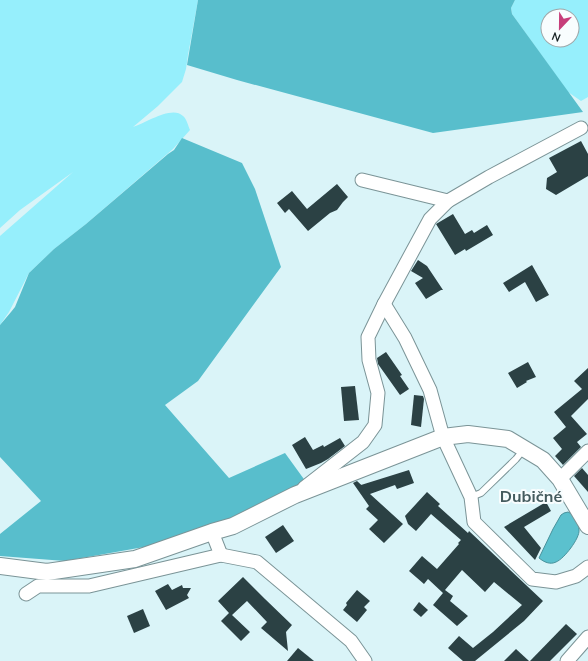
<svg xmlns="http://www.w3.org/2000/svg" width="588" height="661" viewBox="0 0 588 661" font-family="Mulish,sans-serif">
  <rect width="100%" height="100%" fill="#daf4f8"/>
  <!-- green -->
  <g fill="#96effc" fill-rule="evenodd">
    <path d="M 0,0 L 198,0 L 188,55 L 186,69 L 182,82 L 158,106 L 133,127 C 146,123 172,105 183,116 C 187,119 188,126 190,130 L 173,149 L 86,224 L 54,249 L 29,273 L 9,312 L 0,325 L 0,236 L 73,172 L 20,210 L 0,228 Z"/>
    <path d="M 515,0 L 588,0 L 588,97 L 581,101 L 568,92 L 512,14 L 511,8 ZM 548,16 L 572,16 L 572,40 L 548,40 Z"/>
  </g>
  <!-- forest -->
  <g fill="#58becc">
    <polygon points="198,0 515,0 511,8 512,14 583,112 433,133 237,80 187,65"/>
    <polygon points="182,138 242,163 255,189 281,267 198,381 165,405 229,478 285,453 306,482 238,516 144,547 65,561 0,556 0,534 41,501 0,457 0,325 11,312 15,307 29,273 54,249 86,224 168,154 174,150"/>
  </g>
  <!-- water -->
  <path fill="#5bc1ce" stroke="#48929c" d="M 568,512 C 574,514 579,524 579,530 C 580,538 564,559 556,562 C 550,565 544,562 539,558 L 553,529 L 561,515 L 564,513 Z"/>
  <!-- building -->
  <g fill="#2b4144">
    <polygon points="581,141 588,154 588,176 556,195 546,189 547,178 557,172 549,158"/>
    <polygon points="337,184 348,197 343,202 337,210 330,213 308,231 289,209 285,213 277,203 292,191 307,209"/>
    <polygon points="453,214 465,234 472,230 474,233 487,225 493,235 466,251 465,249 455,255 436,224"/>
    <polygon points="418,260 427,266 443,290 441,290 426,299 415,283 423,278 411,271"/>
    <polygon points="532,265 549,295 536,302 525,282 509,292 503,283"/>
    <polygon points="386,352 402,375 400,376 409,389 400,395 378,364 377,358"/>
    <polygon points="528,362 536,377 526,381 527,382 517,388 508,373"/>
    <polygon points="588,368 588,399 571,416 587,434 577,442 581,447 563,465 555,456 562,449 553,438 566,427 554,412 582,389 574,381"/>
    <polygon points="355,386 359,420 344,421 341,387"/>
    <polygon points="414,395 423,396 424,399 421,427 411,425"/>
    <polygon points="305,437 313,450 323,445 324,447 340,438 345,446 328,459 321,463 306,469 292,445"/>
    <polygon points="582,468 588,475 588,492 574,476"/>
    <polygon points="409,470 414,483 397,489 395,485 370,494 403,524 384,543 369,529 378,520 366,509 369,506 353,483 357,481 369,492 361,485"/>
    <polygon points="427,492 440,504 438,506 468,533 469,531 543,601 524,621 475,661 463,661 448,648 459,636 473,648 493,632 522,605 494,582 485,592 462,570 445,590 453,596 450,601 468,616 457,626 433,605 443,593 428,579 424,584 409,571 422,556 437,569 459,544 458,543 461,540 431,514 416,531 408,524 405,516"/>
    <polygon points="546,502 551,511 524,527 541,548 535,560 504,527"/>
    <polygon points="283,525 294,541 276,553 265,537"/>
    <polygon points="243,577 265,599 292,625 286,632 288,651 261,628 267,622 247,601 232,615 250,632 241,641 221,621 229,613 218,601"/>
    <polygon points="168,584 172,590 182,585 183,588 191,588 187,595 189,598 166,610 155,591"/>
    <polygon points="357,590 370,601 364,607 367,610 357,622 343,610 347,605 346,603"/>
    <polygon points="419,602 428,610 421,617 413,610"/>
    <polygon points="143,609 150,626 134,633 127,616"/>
    <polygon points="566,624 577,634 550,661 530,661"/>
    <polygon points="298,648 314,661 287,661"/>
    <polygon points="516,649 529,661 504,661"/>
  </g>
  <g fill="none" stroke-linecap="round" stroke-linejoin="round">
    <!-- service casing -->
    <g stroke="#7b9497" stroke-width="8">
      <polyline id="service" points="471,497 481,493 516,459 524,449"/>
    </g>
    <!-- minor casing -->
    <g stroke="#7b9497" stroke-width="15">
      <g id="minor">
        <polyline points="362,180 448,201"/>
        <polyline points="384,304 405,338 430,390 443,437 471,497 474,522 532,579 556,582 576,576 588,567"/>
        <polyline points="560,479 588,451"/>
        <polyline points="304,488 363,442 375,425 378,393 369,360 368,337 384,304 430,219 448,201 489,177 581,128"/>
        <polyline points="212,532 221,555"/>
        <polyline points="26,594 38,586 89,586 221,555 257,562 351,641 365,661"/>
        <polyline points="567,661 588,637"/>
      </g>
    </g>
    <!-- tertiary casing -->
    <g stroke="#7b9497" stroke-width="18">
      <polyline id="tertiary" points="0,566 47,572 135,559 212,532 233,526 295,495 443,437 468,434 508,439 543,460 560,479 588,526"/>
    </g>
    <!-- service -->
    <use href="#service" stroke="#fff" stroke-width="6"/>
    <!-- minor -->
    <use href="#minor" stroke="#fff" stroke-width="13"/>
    <!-- tertiary -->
    <use href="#tertiary" stroke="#fff" stroke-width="16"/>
  </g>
  <g text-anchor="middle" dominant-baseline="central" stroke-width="4" stroke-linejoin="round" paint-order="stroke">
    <!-- quarter labels -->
    <g font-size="16" font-weight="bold" fill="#445b5e" stroke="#f8fdfe">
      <text x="531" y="496">Dubičné</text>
    </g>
  </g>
  <!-- north arrow -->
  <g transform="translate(560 28) rotate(202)"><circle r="19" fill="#f8fdfe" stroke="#9fa6a8"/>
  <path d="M0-3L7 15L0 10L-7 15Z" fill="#c63e7a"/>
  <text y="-6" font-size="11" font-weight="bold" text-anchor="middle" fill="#1a2426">N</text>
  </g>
</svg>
